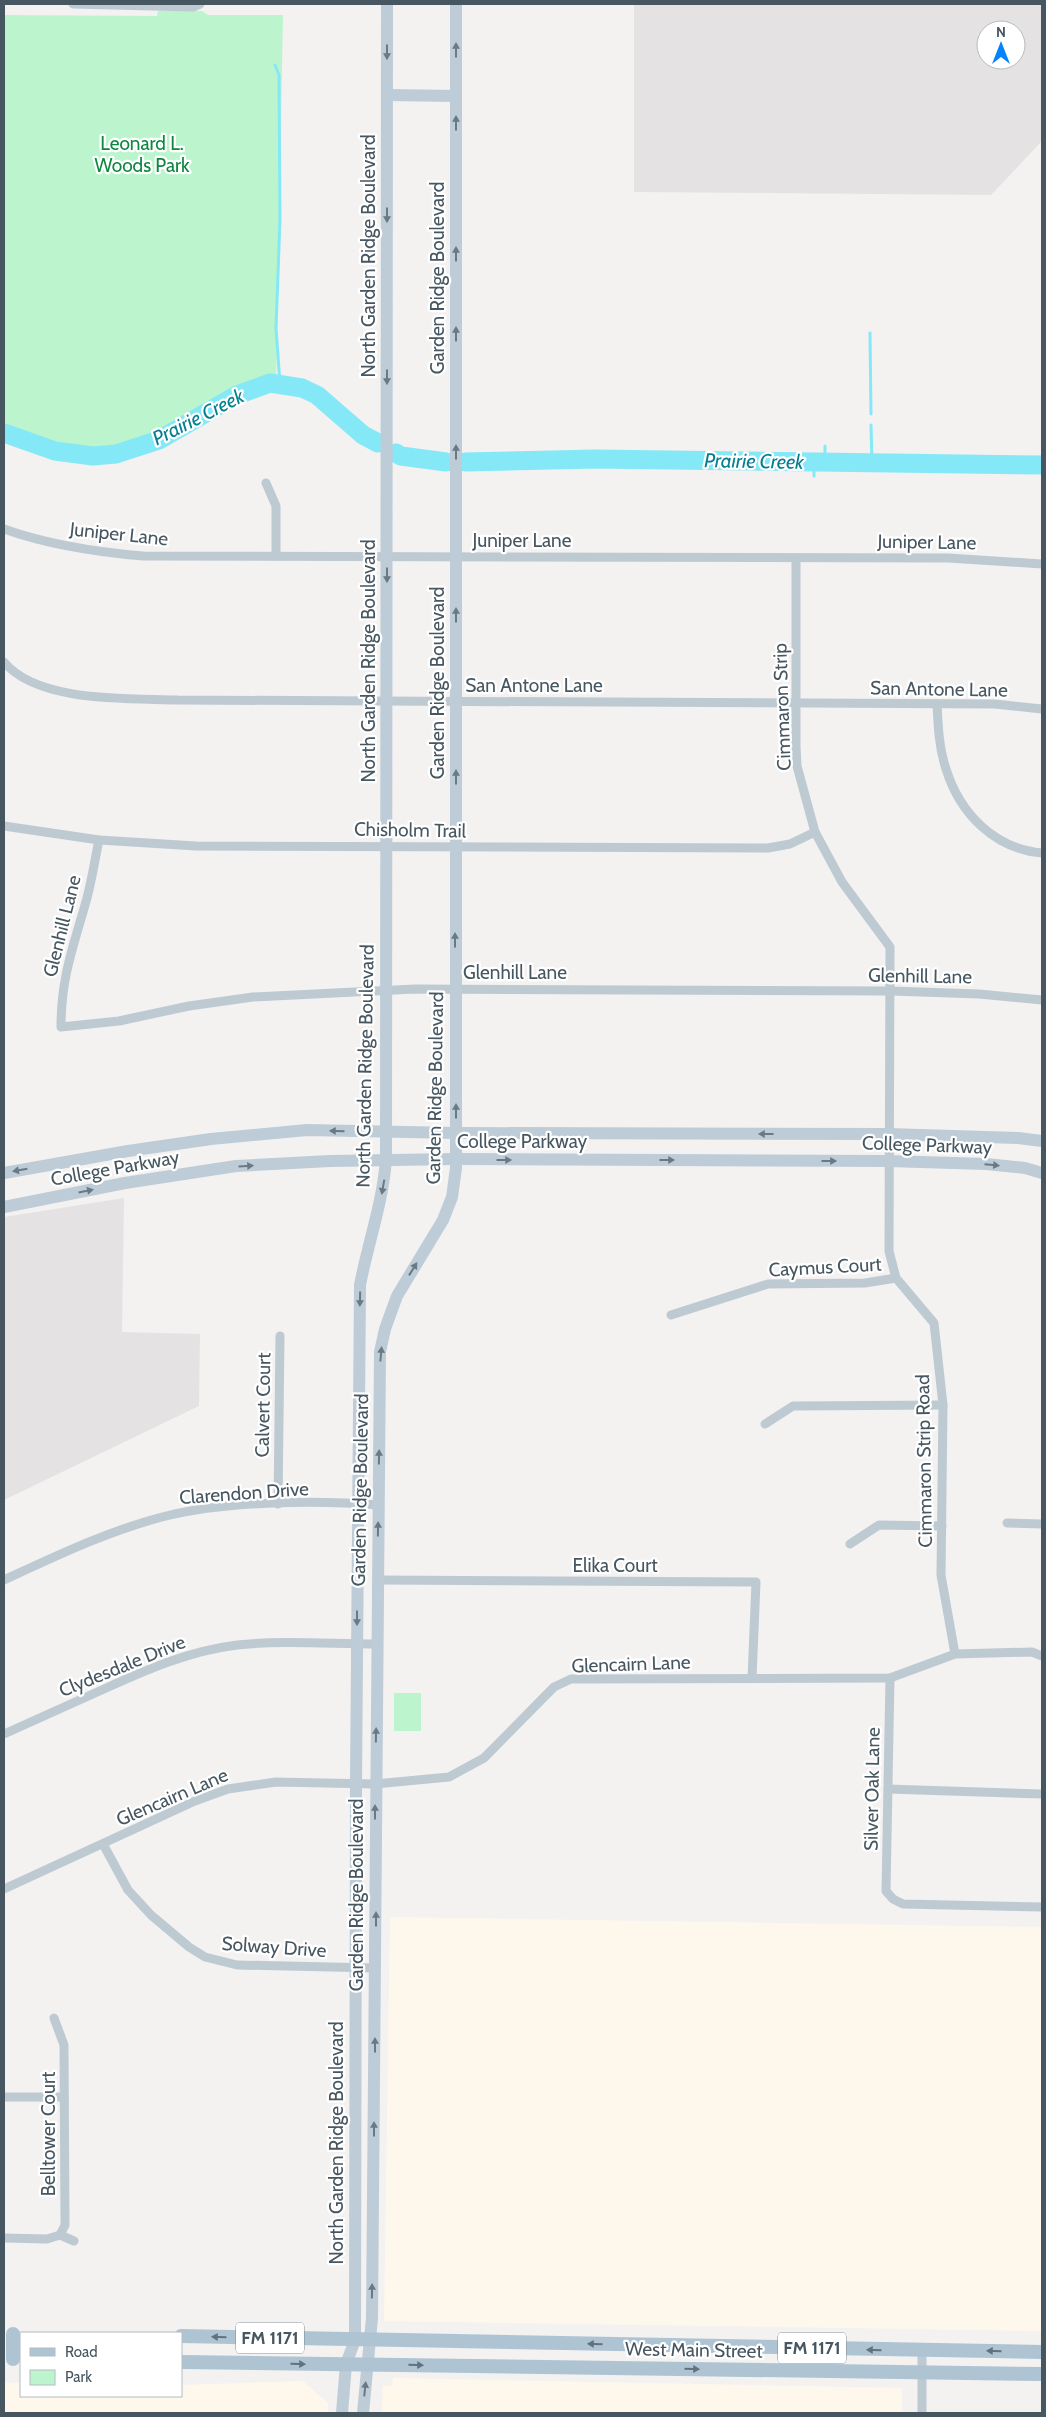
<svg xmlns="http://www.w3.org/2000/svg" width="1046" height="2417" viewBox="0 0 1046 2417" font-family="Cabin,sans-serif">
  <rect width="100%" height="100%" fill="#f4f1f1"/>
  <!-- commercial -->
  <g fill="#fef7eb">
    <polygon points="390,1917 1042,1927 1042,2331 384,2321"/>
    <polygon points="393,2378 902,2388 902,2413 382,2413 383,2386 392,2386"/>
    <polygon points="303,2381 328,2403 328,2413 4,2413 4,2383 21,2383 21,2396 181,2396 181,2385"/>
  </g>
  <!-- education -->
  <g fill="#e5e2e3" fill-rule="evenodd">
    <path d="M 634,4 L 1042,4 L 1042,141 L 991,195 L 634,192 ZM 986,30 L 1016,30 L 1016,60 L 986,60 Z"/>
    <polygon points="124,1198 122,1332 200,1334 199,1406 4,1500 4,1217"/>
  </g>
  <!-- green -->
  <g fill="#bcf5cd">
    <polygon points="158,11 202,11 208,15 283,15 276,389 233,398 160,446 96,461 45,455 4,439 4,15 157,16"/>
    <rect x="394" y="1693" width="27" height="38"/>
  </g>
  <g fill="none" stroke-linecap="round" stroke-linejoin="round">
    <!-- stream -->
    <g stroke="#85e8f6" stroke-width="3">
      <polyline points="275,65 279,75 280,220 276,328 280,384"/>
      <polyline points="870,333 871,414"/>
      <polyline points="871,425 872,463"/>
      <polyline points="825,446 825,462"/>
      <polyline points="814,462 814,476"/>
    </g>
    <!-- river -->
    <g stroke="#85e8f6" stroke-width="19">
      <polyline points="4,433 55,451 93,456 116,454 159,440 237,395 270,383 302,388 317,395 363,435 378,443"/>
      <polyline points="396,453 401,456 446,462"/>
      <polyline points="465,462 595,459 1042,465"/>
    </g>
    <!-- minor -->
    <g stroke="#becad2" stroke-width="9">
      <polyline points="73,4 193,7 200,4"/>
      <polyline points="266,483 276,506 276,556"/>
      <path d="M 4,529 C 49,545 95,552 143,556 L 948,558 L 1042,564"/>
      <polyline points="796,558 796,746 797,766 815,832 842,882 890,947 889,1251 896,1278 934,1323 943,1405 941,1575 955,1654"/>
      <path d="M 4,662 C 38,703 129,698 178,700 L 995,704 L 1042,709"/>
      <path d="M 937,704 C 938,726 939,748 946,769 C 960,814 995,849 1042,853"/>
      <polyline points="4,826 99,840 196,846 768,848 790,844 815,832"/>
      <path d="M 99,840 C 95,859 92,879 87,898 C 74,945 61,976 61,1027 L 119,1021 L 189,1006 L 253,997 L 415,989 L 891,991 L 979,994 L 1042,1000"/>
      <polyline points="671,1315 768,1284 865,1283 896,1278"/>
      <polyline points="765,1424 793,1406 943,1405"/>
      <polyline points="278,1504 280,1336"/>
      <polyline points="1007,1523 1042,1524"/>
      <polyline points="850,1544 879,1525 942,1526"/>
      <path d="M 4,1580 C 56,1556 110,1530 166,1516 C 225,1501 318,1500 378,1505"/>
      <polyline points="378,1580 756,1582 752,1678"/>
      <polyline points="890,1678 886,1891 893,1899 903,1904 1042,1907"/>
      <path d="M 4,1734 C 37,1719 71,1704 104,1689 C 148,1669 189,1651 237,1645 C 284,1640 330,1644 377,1644"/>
      <polyline points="888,1789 1042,1794"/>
      <polyline points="103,1844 128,1890 151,1915 189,1947 205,1957 237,1965 375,1968"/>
      <polyline points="4,1889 195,1801 228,1789 276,1782 375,1784 449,1777 484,1758 554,1687 571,1679 890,1678 955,1654 1032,1652 1042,1656"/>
      <polyline points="54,2018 64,2045 65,2225 60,2235"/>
      <polyline points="4,2097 64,2097"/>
      <polyline points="60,2235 74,2241"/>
      <polyline points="4,2238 47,2239 60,2235"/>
      <polyline points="922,2413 922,2351"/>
    </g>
    <!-- secondary -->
    <g stroke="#bdccd7" stroke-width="12">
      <polyline points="387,95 456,96"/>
      <polyline points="4,1173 128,1151 211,1139 307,1130 456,1133 888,1134 1018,1138 1042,1141"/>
      <polyline points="4,1207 125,1183 236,1166 330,1161 456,1159 888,1161 986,1164 1025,1168 1042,1173"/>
      <path d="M 342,2413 L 346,2364 L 355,2340 L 356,1784 L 360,1285 C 368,1243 383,1202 386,1159 L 387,4"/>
      <polyline points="363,2413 372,2318 380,1352 385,1329 397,1296 443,1220 452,1197 456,1168 456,4"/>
    </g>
    <!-- primary -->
    <g stroke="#aec4d3" stroke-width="14">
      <polyline points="13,2334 13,2359"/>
      <polyline points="181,2336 1042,2352"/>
      <polyline points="181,2362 1042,2374"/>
    </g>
  </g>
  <!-- one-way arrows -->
  <defs><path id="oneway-solid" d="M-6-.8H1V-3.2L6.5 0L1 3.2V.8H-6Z" transform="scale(1.25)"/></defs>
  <g fill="#6a7a84">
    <use href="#oneway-solid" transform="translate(456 50) rotate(-90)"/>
    <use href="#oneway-solid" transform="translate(387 52) rotate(90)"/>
    <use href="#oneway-solid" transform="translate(456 123) rotate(-90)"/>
    <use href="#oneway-solid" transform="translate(387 215) rotate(90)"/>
    <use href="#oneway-solid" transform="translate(456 254) rotate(-90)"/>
    <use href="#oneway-solid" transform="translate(456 334) rotate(-90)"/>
    <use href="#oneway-solid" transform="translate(387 377) rotate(90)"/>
    <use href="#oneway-solid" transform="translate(456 452) rotate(-90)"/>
    <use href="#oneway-solid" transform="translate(387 575) rotate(90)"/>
    <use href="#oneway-solid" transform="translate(456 615) rotate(-90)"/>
    <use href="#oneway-solid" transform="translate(456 777) rotate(-90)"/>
    <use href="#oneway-solid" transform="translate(455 940) rotate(-90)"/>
    <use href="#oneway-solid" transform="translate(456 1111) rotate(-90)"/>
    <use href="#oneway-solid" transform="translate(337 1131) rotate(-179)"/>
    <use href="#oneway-solid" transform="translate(766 1134) rotate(-180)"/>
    <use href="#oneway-solid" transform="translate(504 1160)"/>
    <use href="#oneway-solid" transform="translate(667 1160)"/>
    <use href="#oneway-solid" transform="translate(829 1161)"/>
    <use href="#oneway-solid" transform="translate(992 1165) rotate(5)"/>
    <use href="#oneway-solid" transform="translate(246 1166) rotate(-3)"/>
    <use href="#oneway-solid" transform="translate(20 1170) rotate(170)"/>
    <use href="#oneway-solid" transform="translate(383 1187) rotate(100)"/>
    <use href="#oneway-solid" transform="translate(86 1191) rotate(-11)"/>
    <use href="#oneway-solid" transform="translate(413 1269) rotate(-58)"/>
    <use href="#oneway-solid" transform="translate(360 1299) rotate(91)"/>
    <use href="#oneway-solid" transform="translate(381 1354) rotate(-85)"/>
    <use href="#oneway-solid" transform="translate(379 1457) rotate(-89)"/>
    <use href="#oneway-solid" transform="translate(378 1529) rotate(-89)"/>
    <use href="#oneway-solid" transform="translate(357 1618) rotate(90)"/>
    <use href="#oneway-solid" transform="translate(376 1735) rotate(-89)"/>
    <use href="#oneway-solid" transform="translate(375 1812) rotate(-90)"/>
    <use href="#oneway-solid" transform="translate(376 1919) rotate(-90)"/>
    <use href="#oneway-solid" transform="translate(375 2045) rotate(-90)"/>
    <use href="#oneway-solid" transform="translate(374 2129) rotate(-90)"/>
    <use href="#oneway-solid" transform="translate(372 2291) rotate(-89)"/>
    <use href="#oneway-solid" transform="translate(365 2389) rotate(-84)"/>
  </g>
  <g fill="#61727e">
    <use href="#oneway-solid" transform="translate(219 2337) rotate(-179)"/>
    <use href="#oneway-solid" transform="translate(595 2344) rotate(-179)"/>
    <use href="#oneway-solid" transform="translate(874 2350) rotate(-179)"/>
    <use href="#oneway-solid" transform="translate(994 2351) rotate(-179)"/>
    <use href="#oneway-solid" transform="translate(298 2364) rotate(1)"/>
    <use href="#oneway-solid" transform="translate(416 2365) rotate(1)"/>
    <use href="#oneway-solid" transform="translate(692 2369) rotate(1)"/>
  </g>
  <g text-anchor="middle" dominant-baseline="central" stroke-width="4.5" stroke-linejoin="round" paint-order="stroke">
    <!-- shield labels -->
    <g fill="#fff" stroke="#7e8990" stroke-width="1">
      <rect x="236" y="2322.5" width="68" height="31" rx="4"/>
      <rect x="778" y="2332.5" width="68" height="31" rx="4"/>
    </g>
    <g font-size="18" font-weight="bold" fill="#475761">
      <text x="270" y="2338">FM 1171</text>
      <text x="812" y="2348">FM 1171</text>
    </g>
    <!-- park labels -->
    <g font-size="19" fill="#0d8740" stroke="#fff">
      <text x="142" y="143">Leonard L.<tspan x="142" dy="22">Woods Park</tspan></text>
    </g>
    <!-- street labels -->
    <g font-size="19" fill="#475761" stroke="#fff">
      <text transform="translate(368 256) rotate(-90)">North Garden Ridge Boulevard</text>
      <text transform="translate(437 278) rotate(-90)">Garden Ridge Boulevard</text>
      <text transform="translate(119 534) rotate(6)">Juniper Lane</text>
      <text x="522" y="540">Juniper Lane</text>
      <text transform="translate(927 542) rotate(1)">Juniper Lane</text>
      <text transform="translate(368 661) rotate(-90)">North Garden Ridge Boulevard</text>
      <text transform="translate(437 683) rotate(-90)">Garden Ridge Boulevard</text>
      <text x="534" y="685">San Antone Lane</text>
      <text transform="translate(939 689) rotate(1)">San Antone Lane</text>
      <text transform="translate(782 707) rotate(-92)">Cimmaron Strip</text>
      <text transform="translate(410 830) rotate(1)">Chisholm Trail</text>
      <text transform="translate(62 926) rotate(-76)">Glenhill Lane</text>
      <text x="515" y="972">Glenhill Lane</text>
      <text transform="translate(920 976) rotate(1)">Glenhill Lane</text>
      <text transform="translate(365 1066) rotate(-89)">North Garden Ridge Boulevard</text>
      <text transform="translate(435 1088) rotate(-89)">Garden Ridge Boulevard</text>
      <text x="522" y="1141">College Parkway</text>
      <text transform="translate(927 1145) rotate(2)">College Parkway</text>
      <text transform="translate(115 1168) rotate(-10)">College Parkway</text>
      <text transform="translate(825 1267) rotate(-3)">Caymus Court</text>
      <text transform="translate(263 1405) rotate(-89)">Calvert Court</text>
      <text transform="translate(924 1461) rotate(-91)">Cimmaron Strip Road</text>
      <text transform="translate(360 1490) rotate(-89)">Garden Ridge Boulevard</text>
      <text transform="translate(244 1493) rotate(-4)">Clarendon Drive</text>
      <text x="615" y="1565">Elika Court</text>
      <text transform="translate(631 1664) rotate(-2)">Glencairn Lane</text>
      <text transform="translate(122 1666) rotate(-22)">Clydesdale Drive</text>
      <text transform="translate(872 1789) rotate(-89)">Silver Oak Lane</text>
      <text transform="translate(172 1797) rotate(-23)">Glencairn Lane</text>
      <text transform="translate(356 1895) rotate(-90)">Garden Ridge Boulevard</text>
      <text transform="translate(274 1947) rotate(4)">Solway Drive</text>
      <text transform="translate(48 2134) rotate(-90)">Belltower Court</text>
      <text transform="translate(336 2143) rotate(-90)">North Garden Ridge Boulevard</text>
      <text transform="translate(694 2350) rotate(1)">West Main Street</text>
    </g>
    <!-- water labels -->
    <g font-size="20" font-style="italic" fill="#047e90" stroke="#fff">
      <text transform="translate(198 417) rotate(-27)">Prairie Creek</text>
      <text transform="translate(754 461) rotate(1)">Prairie Creek</text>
    </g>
  </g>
  <!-- border -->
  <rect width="1046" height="2417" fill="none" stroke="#475761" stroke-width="10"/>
  <!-- legend -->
  <rect x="20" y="2332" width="162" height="65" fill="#ffffff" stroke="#b5bcc0"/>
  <rect x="30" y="2348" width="25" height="8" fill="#aec4d3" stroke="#b5bcc0"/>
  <text x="65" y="2357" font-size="15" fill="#475761">Road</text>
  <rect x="30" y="2370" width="25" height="15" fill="#bcf5cd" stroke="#b5bcc0"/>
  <text x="65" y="2382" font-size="15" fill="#475761">Park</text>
  <!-- north arrow -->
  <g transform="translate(1001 45)"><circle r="24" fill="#ffffff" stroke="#b5bcc0"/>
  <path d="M0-4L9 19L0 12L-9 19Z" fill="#0484fb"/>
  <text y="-8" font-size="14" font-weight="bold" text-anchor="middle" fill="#475761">N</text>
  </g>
</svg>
